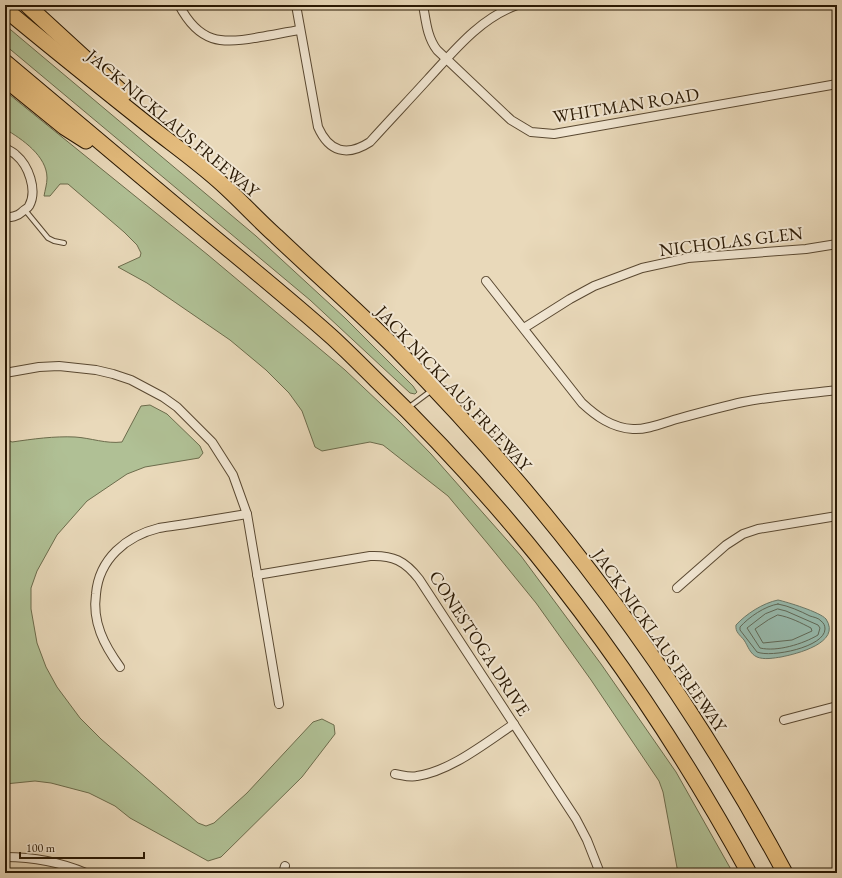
<svg xmlns="http://www.w3.org/2000/svg" width="842" height="878" viewBox="0 0 842 878" font-family="'EB Garamond',serif">
  <rect width="100%" height="100%" fill="#e9d9ba"/>
  <filter id="stains"><feTurbulence type="fractalNoise" baseFrequency=".005" numOctaves="4"/><feColorMatrix values="0 0 0 0 .2 0 0 0 0 .09 0 0 0 0 .02 0 0 0 .5 -.17"/></filter>
  <radialGradient id="worn" r=".72"><stop offset=".6" stop-color="#630" stop-opacity="0"/><stop offset="1" stop-color="#630" stop-opacity=".3"/></radialGradient>
  <!-- green -->
  <g fill="#b0c095" stroke="#6c6c4c">
    <polygon points="5,25 256,236 345,318 413,386 417,392 415,394 410,393 310,300 5,45"/>
    <path d="M 5,91 L 208,255 L 345,370 L 400,422 L 431,454 L 521,556 L 601,664 L 676,772 L 733,873 L 678,873 L 663,792 L 659,781 L 591,680 L 536,603 L 488,544 L 448,496 L 383,445 L 370,442 L 322,451 L 315,447 L 302,411 L 289,393 L 266,370 L 230,340 L 147,283 L 118,267 L 140,257 L 141,253 L 137,245 L 124,232 L 68,184 L 60,184 L 50,196 L 44,196 C 45,190 47,184 47,178 C 47,156 22,139 5,129 Z"/>
    <path d="M 150,405 L 167,414 L 200,446 L 203,453 L 199,458 L 145,467 L 127,474 L 87,501 L 57,535 L 37,571 L 31,588 L 31,609 L 37,643 L 46,667 L 57,687 L 80,718 L 101,739 L 198,823 L 206,826 L 214,823 L 247,793 L 313,722 L 322,719 L 334,725 L 335,734 L 302,777 L 221,857 L 208,861 L 130,818 L 115,806 L 89,793 L 51,783 L 35,781 L 5,784 L 5,433 L 6,439 L 12,442 C 33,439 54,436 75,437 C 91,438 106,444 122,442 L 141,406 Z"/>
  </g>
  <!-- water -->
  <path fill="#97baad" stroke="#6b7969" d="M 778,600 C 787,602 820,612 826,619 C 842,643 796,654 781,657 C 774,658 764,660 757,657 C 750,654 748,646 744,640 C 740,635 735,632 736,625 C 746,614 763,603 778,600 Z"/>
  <g fill="none" stroke-linecap="round" stroke-linejoin="round">
    <!-- shore -->
    <g stroke="#606958" stroke-width="1">
      <path d="M 778,604 C 789,606 800,611 810,616 C 813,617 819,618 821,621 C 824,623 825,626 825,629 C 825,647 771,658 757,652 L 740,630 L 740,627 C 749,617 765,606 778,604 Z"/>
      <path d="M 778,609 L 786,611 L 818,625 L 820,628 L 818,635 C 803,644 777,652 760,648 L 747,628 L 765,614 Z"/>
      <path d="M 778,615 C 790,617 801,623 811,628 L 812,631 L 792,640 L 763,643 L 755,629 L 768,620 Z"/>
    </g>
    <!-- lane casing -->
    <g stroke="#594831" stroke-width="6">
      <g id="lane">
        <polyline points="25,210 48,238 54,241 64,243"/>
        <polyline points="408,408 432,390"/>
      </g>
    </g>
    <!-- street casing -->
    <g stroke="#594831" stroke-width="10">
      <g id="street">
        <path d="M 179,5 C 199,43 221,45 260,37 C 273,35 287,32 300,30"/>
        <path d="M 296,5 L 318,127 C 329,152 347,157 370,142 C 389,121 409,100 428,79 C 454,51 479,19 517,5"/>
        <path d="M 423,5 C 426,21 427,37 437,50 L 511,120 L 531,132 L 554,134 L 837,84"/>
        <path d="M 5,148 C 8,150 13,152 16,155 C 28,165 38,190 29,206 C 28,208 24,210 22,212 C 18,216 10,218 5,217"/>
        <path d="M 486,281 L 582,403 C 596,416 612,428 633,429 C 647,430 663,423 677,419 C 699,413 721,407 743,402 C 774,396 805,394 837,390"/>
        <polyline points="524,328 570,299 594,286 642,268 688,258 806,249 837,244"/>
        <polyline points="5,373 39,367 59,366 96,370 113,374 131,380 163,397 177,407 212,442 233,475 247,514 279,704"/>
        <path d="M 257,575 L 370,556 C 393,555 405,561 419,579 L 576,819 L 587,840 L 600,873"/>
        <polyline points="677,588 726,545 743,534 758,529 837,516"/>
        <path d="M 120,667 C 104,645 92,622 96,594 C 99,559 126,536 159,528 C 170,526 181,525 192,523 C 210,520 229,517 247,514"/>
        <polyline points="784,720 837,706"/>
        <path d="M 395,774 C 402,775 410,778 417,776 C 451,771 485,743 514,724"/>
        <path d="M 5,857 C 32,857 60,862 86,873"/>
        <polyline points="283,873 285,866"/>
      </g>
    </g>
    <!-- highway casing -->
    <g stroke="#291803" stroke-width="17">
      <g id="highway">
        <polyline points="27,5 124,94"/>
        <path d="M 5,9 C 53,49 102,88 152,128 C 175,146 199,163 221,183 C 240,200 257,219 276,236 C 316,274 357,310 396,349 C 549,504 682,681 785,873"/>
        <path d="M 5,62 C 63,111 121,160 180,209 C 231,252 284,294 333,338 C 348,352 363,367 377,381 C 526,524 650,692 749,873"/>
        <polyline points="5,79 64,127 86,141"/>
      </g>
    </g>
    <!-- lane -->
    <use href="#lane" stroke="#f1e6d2" stroke-width="4"/>
    <!-- street -->
    <use href="#street" stroke="#f1e6d2" stroke-width="8"/>
    <!-- highway -->
    <use href="#highway" stroke="#e4bc7d" stroke-width="15"/>
  </g>
  <g text-anchor="middle" dominant-baseline="central" stroke-width="4" stroke-linejoin="round" paint-order="stroke">
    <!-- street labels -->
    <g font-size="18" fill="#291803" stroke="#f1e6d2">
      <text transform="translate(626 105) rotate(-9)">WHITMAN ROAD</text>
      <text transform="translate(173 123) rotate(40)">JACK NICKLAUS FREEWAY</text>
      <text transform="translate(731 241) rotate(-7)">NICHOLAS GLEN</text>
      <text transform="translate(454 388) rotate(47)">JACK NICKLAUS FREEWAY</text>
      <text transform="translate(660 640) rotate(55)">JACK NICKLAUS FREEWAY</text>
      <text transform="translate(480 643) rotate(57)">CONESTOGA DRIVE</text>
    </g>
  </g>
  <!-- margin -->
  <rect width="842" height="878" fill="none" stroke="#e9d9ba" stroke-width="20"/>
  <rect x="6" y="6" width="830" height="866" fill="none" stroke="#291803" stroke-width="2"/>
  <rect x="10" y="10" width="822" height="858" fill="none" stroke="#291803"/>
  <!-- scale -->
  <path d="M20 852v6h124v-6" fill="none" stroke="#291803" stroke-width="2"/>
  <text x="26" y="852" font-size="12" fill="#291803" stroke="#f1e6d2" stroke-width="3" paint-order="stroke">100 m</text>
  <rect width="100%" height="100%" filter="url(#stains)"/>
  <rect width="100%" height="100%" fill="url(#worn)"/>
</svg>
